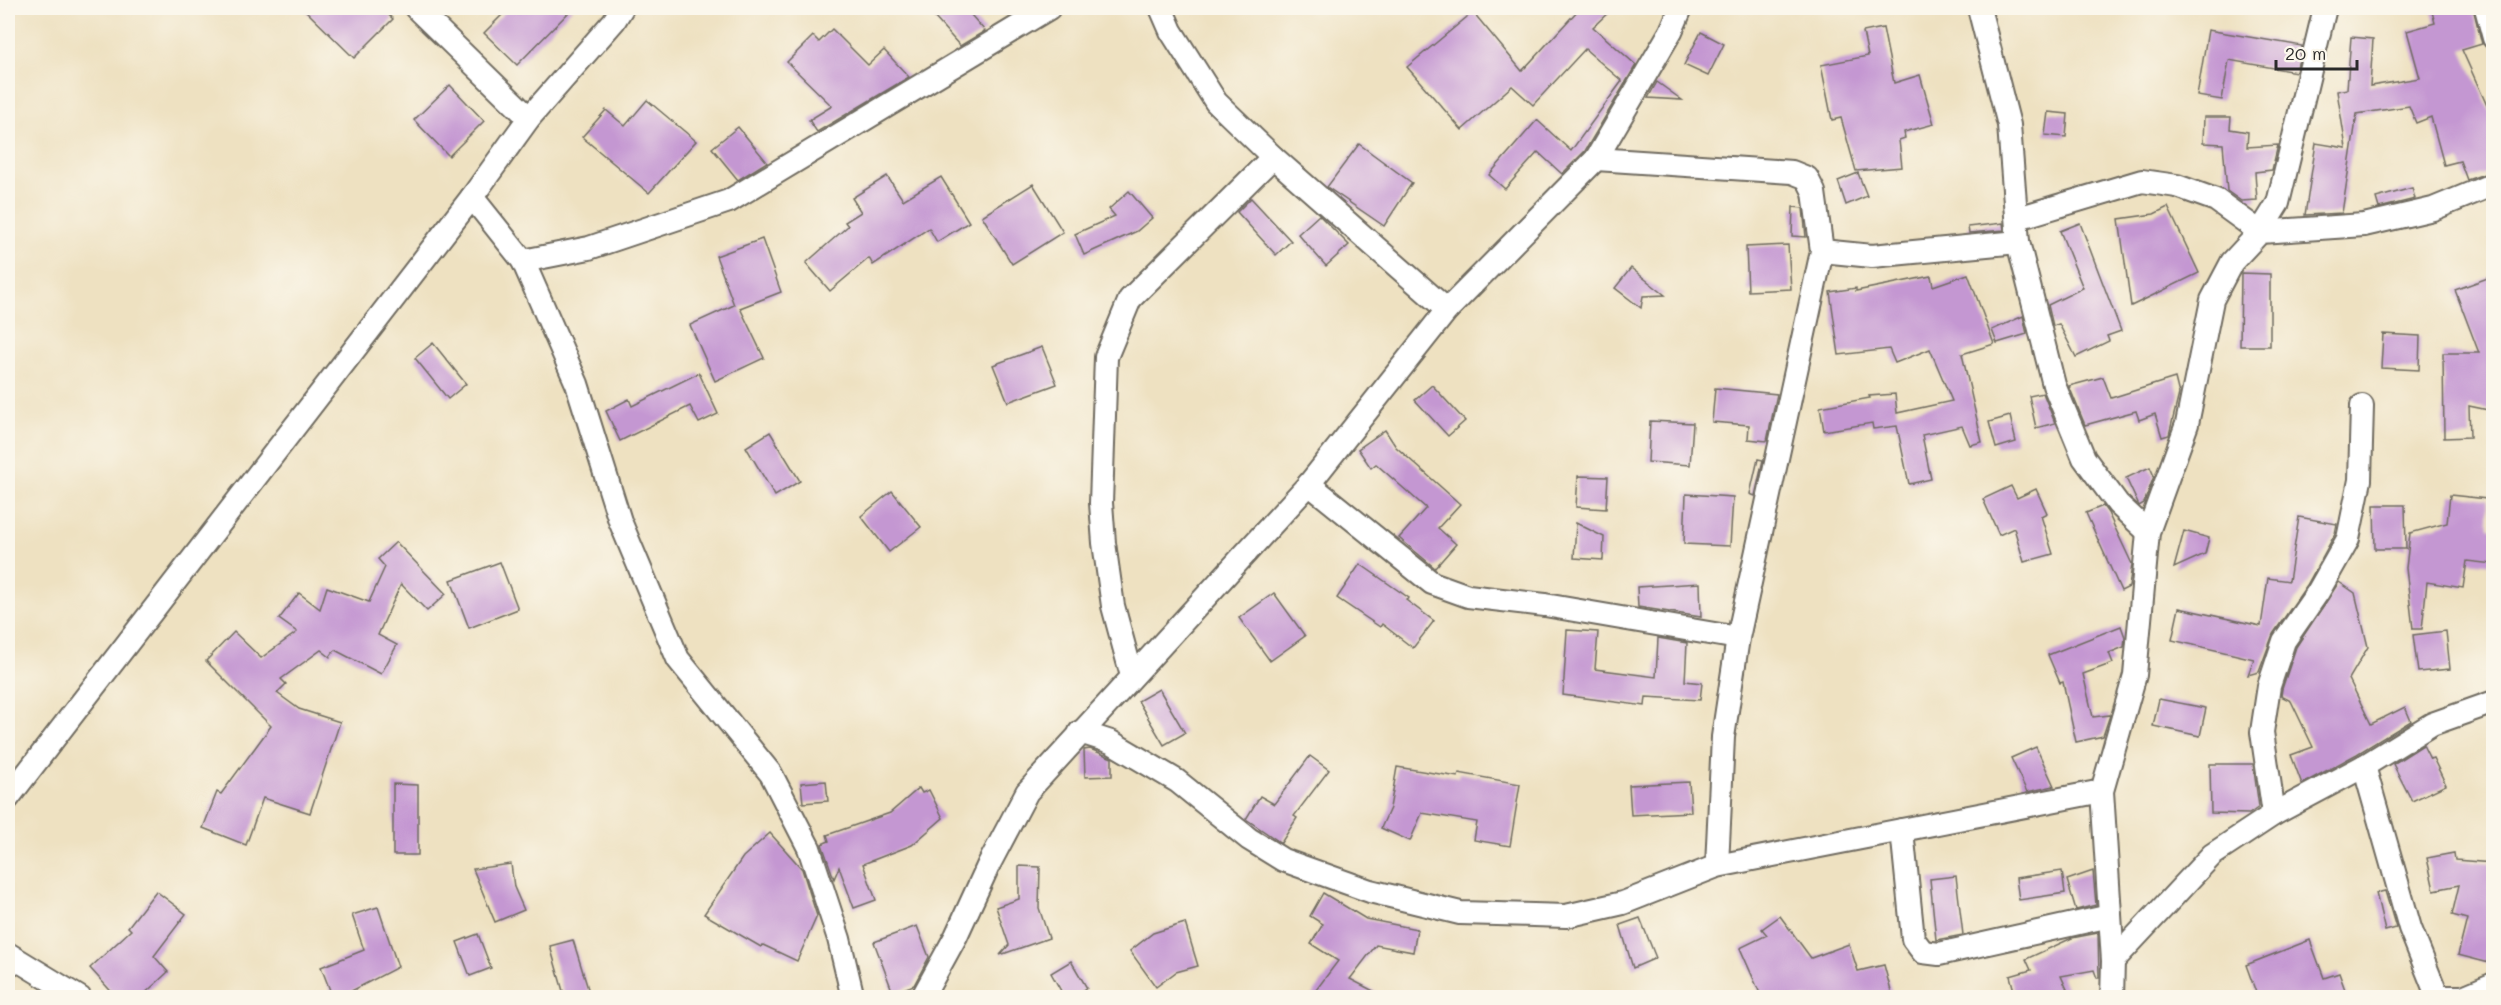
<svg xmlns="http://www.w3.org/2000/svg" width="2501" height="1005" viewBox="0 0 2501 1005" font-family="Mali,sans-serif">
  <rect width="100%" height="100%" fill="#fbf7ec"/>
  <filter id="ink" filterUnits="userSpaceOnUse"><feTurbulence type="fractalNoise" baseFrequency=".0167" numOctaves="2"/><feDisplacementMap in="SourceGraphic" scale="12" xChannelSelector="R" yChannelSelector="G"/><feConvolveMatrix kernelMatrix="1 2 1 2 8 2 1 2 1" color-interpolation-filters="sRGB"/></filter>
  <filter id="wash" filterUnits="userSpaceOnUse"><feTurbulence type="fractalNoise" baseFrequency=".008" numOctaves="4" result="noise"/><feDisplacementMap in="SourceGraphic" scale="24" xChannelSelector="R" yChannelSelector="G"/><feGaussianBlur stdDeviation="1.35" result="paint"/><feColorMatrix in="noise" values="0 0 0 0 0 0 0 0 0 0 0 0 0 0 0 0 0 1.4 0 .05"/><feComposite in="paint" operator="in"/></filter>
  <g filter="url(#wash)">
    <rect width="100%" height="100%" fill="#eee1c1"/>
    <g id="blocks">
      <!-- building -->
      <g fill="#c497d2">
        <polygon points="303,8 381,8 393,19 354,58"/>
        <polygon points="509,8 573,8 517,65 484,33"/>
        <polygon points="926,8 965,8 985,31 960,46"/>
        <polygon points="1580,8 1613,8 1593,27 1636,65 1585,151 1562,174 1538,152 1505,189 1489,175 1537,120 1571,151 1622,81 1585,49 1533,105 1512,86 1462,130 1407,67 1473,12 1522,71"/>
        <polygon points="2431,8 2473,8 2482,44 2462,50 2493,119 2493,171 2467,180 2460,161 2444,165 2431,117 2416,123 2409,106 2357,114 2342,213 2305,215 2316,143 2346,148 2337,91 2347,89 2351,37 2373,39 2370,86 2420,78 2407,31 2435,23"/>
        <polygon points="1883,28 1894,83 1920,75 1934,124 1904,132 1905,138 1899,140 1902,167 1856,171 1841,118 1832,120 1821,65 1868,56 1863,32"/>
        <polygon points="832,29 868,65 884,50 909,77 817,132 809,120 832,106 787,62 813,36 819,42"/>
        <polygon points="2208,30 2302,46 2296,72 2229,60 2222,100 2197,96"/>
        <polygon points="1701,32 1724,44 1708,76 1684,65"/>
        <polygon points="1657,82 1682,100 1648,98"/>
        <polygon points="450,85 484,121 449,156 414,120"/>
        <polygon points="647,100 696,141 649,193 582,137 606,110 625,126"/>
        <polygon points="2048,112 2068,114 2066,137 2045,135"/>
        <polygon points="2204,117 2231,117 2230,129 2248,132 2247,147 2278,145 2272,170 2255,172 2257,200 2241,201 2227,191 2223,144 2203,143"/>
        <polygon points="738,127 767,162 738,180 712,148"/>
        <polygon points="1359,144 1412,183 1384,226 1327,187"/>
        <polygon points="1858,173 1867,196 1846,205 1838,181"/>
        <polygon points="887,176 903,200 941,177 969,222 937,242 929,228 873,265 869,258 830,291 806,263 848,226 845,222 861,212 852,198"/>
        <polygon points="1033,184 1063,232 1012,264 982,216"/>
        <polygon points="2412,188 2415,199 2379,208 2376,198"/>
        <polygon points="1129,191 1152,218 1137,231 1084,255 1075,234 1115,216 1109,209"/>
        <polygon points="1251,198 1291,241 1276,255 1237,212"/>
        <polygon points="1793,207 1803,208 1806,237 1792,236"/>
        <polygon points="2168,207 2199,273 2131,306 2119,219 2154,214"/>
        <polygon points="1319,215 1349,245 1326,266 1298,234"/>
        <polygon points="2003,223 2004,230 1969,233 1968,227"/>
        <polygon points="2080,223 2121,331 2107,336 2109,341 2076,357 2059,324 2053,326 2048,305 2083,288 2060,231"/>
        <polygon points="762,239 781,292 740,308 764,358 715,381 690,325 734,305 716,256"/>
        <polygon points="1788,245 1791,289 1748,291 1746,247"/>
        <polygon points="1631,268 1665,295 1643,296 1641,308 1615,288"/>
        <polygon points="2241,273 2270,274 2270,346 2240,346"/>
        <polygon points="1968,274 1994,344 1962,354 1982,442 1970,445 1962,426 1922,435 1931,479 1909,484 1897,426 1873,429 1872,423 1824,431 1820,407 1870,398 1869,396 1895,394 1897,413 1952,401 1930,349 1895,363 1889,349 1839,355 1830,292 1856,288 1856,291 1931,276 1933,286"/>
        <polygon points="2493,276 2493,333 2491,334 2493,411 2469,406 2470,437 2444,438 2443,353 2479,353 2455,290"/>
        <polygon points="2023,316 2027,334 1997,343 1992,330"/>
        <polygon points="2383,334 2420,336 2419,370 2381,368"/>
        <polygon points="433,343 466,384 448,399 415,358"/>
        <polygon points="1042,347 1057,384 1008,402 993,365"/>
        <polygon points="699,373 718,414 699,423 690,406 620,441 606,411 629,399 632,406"/>
        <polygon points="2103,377 2111,398 2175,378 2179,394 2169,435 2162,437 2155,414 2139,420 2136,411 2085,425 2069,386"/>
        <polygon points="1432,385 1465,421 1448,436 1415,400"/>
        <polygon points="1715,388 1777,394 1767,441 1748,439 1749,425 1712,422"/>
        <polygon points="2043,393 2055,423 2036,428 2029,396"/>
        <polygon points="2010,416 2016,442 1996,448 1989,422"/>
        <polygon points="1650,421 1693,423 1690,465 1648,462"/>
        <polygon points="1385,430 1396,447 1460,504 1438,528 1456,544 1435,568 1399,538 1426,508 1376,464 1371,468 1358,449"/>
        <polygon points="770,432 800,481 775,496 746,447"/>
        <polygon points="1758,459 1763,460 1755,496 1750,494"/>
        <polygon points="2150,467 2154,476 2144,503 2139,506 2126,478"/>
        <polygon points="1578,476 1608,477 1606,509 1576,507"/>
        <polygon points="2011,486 2017,498 2036,489 2047,513 2041,516 2053,554 2024,562 2014,528 1999,535 1983,499"/>
        <polygon points="892,491 921,527 889,552 861,516"/>
        <polygon points="1686,494 1733,497 1730,546 1684,544"/>
        <polygon points="2450,495 2487,499 2489,528 2493,529 2493,564 2467,561 2463,588 2427,582 2422,629 2413,629 2406,568 2410,533 2447,523"/>
        <polygon points="2374,505 2405,505 2406,549 2375,549"/>
        <polygon points="2103,506 2108,513 2132,564 2129,587 2121,591 2086,513"/>
        <polygon points="2299,517 2337,524 2335,534 2307,585 2273,634 2259,672 2248,675 2254,659 2172,640 2179,608 2261,626 2268,578 2289,581"/>
        <polygon points="1576,523 1604,537 1603,560 1574,558"/>
        <polygon points="2184,531 2209,538 2205,554 2174,568"/>
        <polygon points="396,542 446,594 427,611 401,584 378,635 397,645 381,674 335,650 330,657 321,650 281,679 286,684 277,693 299,709 340,722 310,813 263,798 246,845 203,828 217,792 221,794 271,726 206,661 234,632 261,658 297,632 279,619 299,593 320,609 327,587 369,602 385,567 378,559"/>
        <polygon points="500,562 518,609 469,628 451,580"/>
        <polygon points="1360,564 1409,598 1406,600 1434,621 1413,648 1382,624 1380,627 1337,598"/>
        <polygon points="2339,582 2355,593 2368,647 2349,679 2371,724 2405,707 2411,721 2357,754 2302,784 2291,755 2313,747 2291,701 2281,696 2282,689 2296,647"/>
        <polygon points="1700,583 1701,617 1638,607 1637,587"/>
        <polygon points="1274,593 1305,636 1270,661 1239,618"/>
        <polygon points="2121,626 2125,637 2124,647 2109,653 2113,663 2083,674 2093,717 2110,715 2103,736 2076,742 2063,682 2060,683 2048,655"/>
        <polygon points="1567,630 1598,632 1595,669 1656,677 1658,638 1687,643 1685,681 1702,683 1700,700 1646,697 1645,706 1563,695"/>
        <polygon points="2446,631 2450,669 2418,672 2413,635"/>
        <polygon points="1159,689 1185,733 1164,745 1138,701"/>
        <polygon points="2159,699 2206,708 2200,736 2153,726"/>
        <polygon points="2423,745 2430,759 2433,758 2446,785 2412,801 2393,764"/>
        <polygon points="2036,747 2054,786 2027,792 2011,758"/>
        <polygon points="1090,749 1112,758 1112,776 1085,777 1084,750"/>
        <polygon points="1310,756 1329,770 1294,816 1297,818 1281,843 1246,819 1260,796 1274,804"/>
        <polygon points="2210,764 2253,764 2259,807 2249,814 2211,813"/>
        <polygon points="1397,767 1458,777 1459,773 1520,784 1510,846 1474,840 1477,822 1422,813 1410,841 1381,828 1390,808"/>
        <polygon points="826,781 828,801 803,803 801,783"/>
        <polygon points="1689,782 1691,812 1631,815 1629,785"/>
        <polygon points="393,784 418,785 418,855 393,855"/>
        <polygon points="919,788 922,793 929,790 943,818 912,845 863,864 876,900 854,908 839,867 834,879 822,844 829,841 827,835 890,813"/>
        <polygon points="770,833 802,869 817,916 797,961 763,945 761,947 704,914 743,857"/>
        <polygon points="2454,853 2455,860 2493,863 2493,964 2458,955 2467,919 2452,915 2459,885 2434,890 2427,858"/>
        <polygon points="511,864 514,887 524,910 495,922 473,869"/>
        <polygon points="1019,866 1040,867 1039,908 1049,938 1000,955 1009,945 996,907 1019,899"/>
        <polygon points="2062,871 2065,893 2019,900 2016,878"/>
        <polygon points="2093,871 2096,905 2076,910 2067,880"/>
        <polygon points="1956,876 1963,935 1936,940 1930,879"/>
        <polygon points="156,891 186,914 154,956 168,972 140,998 117,998 90,968 131,930 128,927"/>
        <polygon points="2385,891 2396,928 2385,931 2376,893"/>
        <polygon points="1323,893 1366,919 1417,929 1413,952 1376,945 1350,979 1387,998 1310,998 1338,961 1311,944 1323,924 1310,916"/>
        <polygon points="378,907 398,967 338,998 333,998 321,967 364,950 352,915"/>
        <polygon points="1780,916 1811,958 1849,944 1858,971 1884,965 1892,995 1881,998 1762,998 1740,948 1767,935 1762,929"/>
        <polygon points="1640,918 1656,958 1633,968 1620,925"/>
        <polygon points="1185,923 1198,966 1176,972 1156,987 1130,951 1153,933"/>
        <polygon points="917,926 929,957 914,985 893,993 874,942"/>
        <polygon points="2098,933 2099,978 2097,978 2094,970 2061,976 2071,998 2016,998 2010,976 2031,970 2026,959 2072,938"/>
        <polygon points="478,934 491,968 470,976 457,942"/>
        <polygon points="573,940 589,992 565,998 550,946"/>
        <polygon points="2310,940 2324,978 2339,973 2348,998 2258,998 2246,965"/>
        <polygon points="1071,961 1087,988 1071,998 1065,998 1051,973"/>
      </g>
    </g>
  </g>
  <g filter="url(#ink)">
    <use href="#blocks" fill-opacity="0" stroke="#6f6b60" stroke-width="1.5"/>
    <g fill="none" stroke-linecap="round" stroke-linejoin="round">
      <!-- minor casing -->
      <g stroke="#6f6b60" stroke-width="26">
        <g id="minor">
          <polyline points="416,8 529,118"/>
          <polyline points="1161,8 1171,31 1216,102 1273,157 1447,310"/>
          <polyline points="1979,8 2009,125 2018,242 2054,385 2084,458 2118,504 2148,532"/>
          <polyline points="2486,8 2494,38"/>
          <polyline points="1596,159 1792,172 1807,178 1814,192 1822,251 1738,638 1723,737 1717,866"/>
          <polyline points="472,197 523,261 577,384 620,521 678,659 771,774 809,848 839,939 853,998"/>
          <polyline points="2018,218 2142,181 2177,186 2216,200 2260,232 2364,225 2433,209 2494,184"/>
          <polyline points="1822,251 1872,256 2018,242"/>
          <polyline points="523,261 589,248 729,201 1049,8"/>
          <polyline points="1309,484 1432,583 1468,596 1545,605 1738,638"/>
          <polyline points="1132,676 1113,606 1104,543 1101,503 1106,357 1130,299 1273,157"/>
          <polyline points="1080,732 1111,742 1177,781 1249,839 1283,860 1370,891 1460,913 1566,916 1623,903 1717,866 2102,791"/>
          <polyline points="2364,766 2410,928 2438,998"/>
          <polyline points="8,798 472,197 529,118 614,21 622,8"/>
          <polyline points="2274,814 2262,732 2269,686 2284,641 2318,592 2348,539 2360,480 2362,406"/>
          <polyline points="1902,830 1913,939 1923,952 1939,954 2110,916"/>
          <polyline points="8,954 80,998"/>
          <polyline points="2113,961 2212,855 2274,814 2364,766 2432,724 2494,702"/>
          <polyline points="2438,997 2463,997 2494,984"/>
          <polyline points="922,998 956,936 989,864 1027,792 1309,484 1447,310 1596,159 1671,31 1681,8"/>
          <polyline points="2112,998 2113,961 2102,791 2135,675 2148,532 2187,424 2212,300 2232,262 2260,232 2278,203 2325,8"/>
        </g>
      </g>
      <!-- minor -->
      <use href="#minor" stroke="#fff" stroke-width="22"/>
    </g>
  </g>
  <!-- margin -->
  <rect width="2501" height="1005" fill="none" stroke="#fbf7ec" stroke-width="30"/>
  <!-- scale -->
  <path d="M2276 60v9h81v-9" fill="none" stroke="#2b2b2b" stroke-width="3"/>
  <text x="2285" y="60" font-size="18" fill="#2b2b2b" stroke="#fbf7ec" stroke-width="4.5" paint-order="stroke">20 m</text>
</svg>
